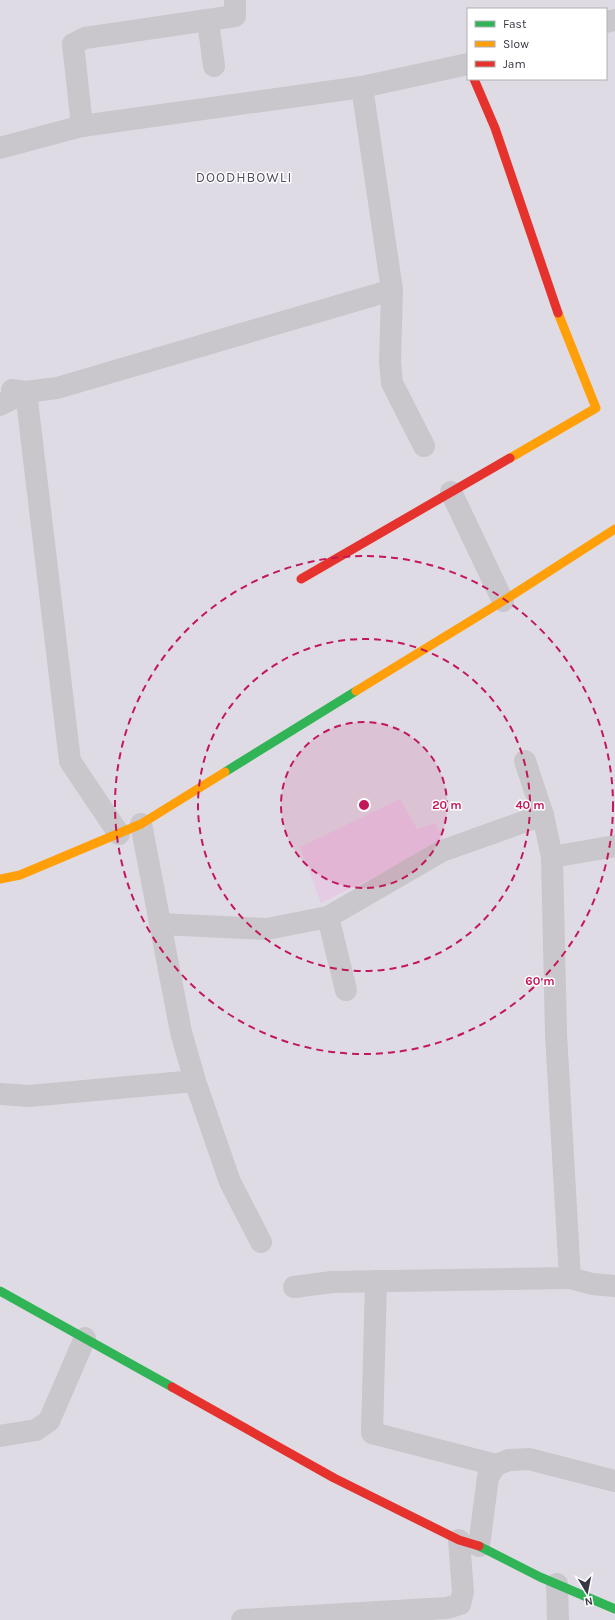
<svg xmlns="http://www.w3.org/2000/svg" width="615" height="1620" viewBox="0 0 615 1620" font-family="Karla,sans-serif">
  <rect width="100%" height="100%" fill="#ebe9ee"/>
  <!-- residential -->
  <path fill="#dfdbe5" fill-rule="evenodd" d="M 0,0 L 615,0 L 615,1620 L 0,1620 ZM 468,9 L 606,9 L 606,79 L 468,79 Z"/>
  <!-- green -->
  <polygon fill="#e6cbe5" points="400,799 417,829 435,823 445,842 321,903 300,847"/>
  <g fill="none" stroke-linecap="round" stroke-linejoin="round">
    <!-- street -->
    <g stroke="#c9c7cb" stroke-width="22">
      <polyline points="208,21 214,66"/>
      <polyline points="606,22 615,20"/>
      <polyline points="362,87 392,290 390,362 392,383 424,446"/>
      <polyline points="82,126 73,44 85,38 235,16 235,0"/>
      <polyline points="0,148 82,126 362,87 468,64"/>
      <polyline points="12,390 26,392 57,388 392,290"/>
      <polyline points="0,405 26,392 70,761 119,834"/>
      <polyline points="451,492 503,601"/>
      <polyline points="525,761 543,815 552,857"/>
      <polyline points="141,824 181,1032 195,1081 230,1182 261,1242"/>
      <polyline points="615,846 552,857 556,1034 570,1278 592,1284 615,1286"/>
      <polyline points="328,917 346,990"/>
      <polyline points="160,924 267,929 328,917 442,851 543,815"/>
      <polyline points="0,1094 29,1096 195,1081"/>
      <polyline points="376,1281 372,1433 496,1465"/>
      <polyline points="294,1287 332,1282 570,1278"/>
      <polyline points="0,1436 36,1430 49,1421 85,1338"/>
      <polyline points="479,1546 488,1477 496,1465 509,1460 529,1459 615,1481"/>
      <polyline points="557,1584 558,1620"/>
      <polyline points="242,1620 447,1608 460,1604 463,1592 459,1540"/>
    </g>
    <!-- fast -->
    <g stroke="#30b455" stroke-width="9">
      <polyline points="225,772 356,691"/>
      <polyline points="0,1291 172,1387"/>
      <polyline points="479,1546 540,1577 615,1609"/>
    </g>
    <!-- slow -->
    <g stroke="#ff9f0a" stroke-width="9">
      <polyline points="510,458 596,408 558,313"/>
      <polyline points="356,691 503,601 615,529"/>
      <polyline points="0,879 20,875 141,824 225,772"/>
    </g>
    <!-- jam -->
    <g stroke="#e5322d" stroke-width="9">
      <polyline points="474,79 495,128 558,313"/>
      <polyline points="301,579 510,458"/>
      <polyline points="172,1387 334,1478 459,1540 479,1546"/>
    </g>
  </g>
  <!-- distance rings -->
  <circle cx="364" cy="805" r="83" fill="#c2185b" fill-opacity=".12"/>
  <g fill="none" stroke="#c2185b" stroke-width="2" stroke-dasharray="7 5">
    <circle cx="364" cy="805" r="83"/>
    <circle cx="364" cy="805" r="166"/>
    <circle cx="364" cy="805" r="249"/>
  </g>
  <g text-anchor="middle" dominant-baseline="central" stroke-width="3" stroke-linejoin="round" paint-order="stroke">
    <!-- neighbourhood labels -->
    <g font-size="14" letter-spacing="1" fill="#534e65" stroke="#fff">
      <text x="244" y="177">DOODHBOWLI</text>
    </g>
  </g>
  <circle cx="364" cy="805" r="6" fill="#c2185b" stroke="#fff" stroke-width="2"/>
  <g font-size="12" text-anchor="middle" font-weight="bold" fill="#c2185b" stroke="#fff" stroke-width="3" stroke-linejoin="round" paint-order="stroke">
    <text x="447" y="809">20 m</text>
    <text x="530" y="809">40 m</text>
    <text x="540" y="985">60 m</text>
  </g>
  <!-- legend -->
  <rect x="467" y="8" width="140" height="72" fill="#ffffff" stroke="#b0afb4"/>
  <rect x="475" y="21" width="20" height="6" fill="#30b455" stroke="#b0afb4"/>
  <text x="503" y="28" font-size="12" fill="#393643">Fast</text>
  <rect x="475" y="41" width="20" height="6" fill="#ff9f0a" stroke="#b0afb4"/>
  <text x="503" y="48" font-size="12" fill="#393643">Slow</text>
  <rect x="475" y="61" width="20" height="6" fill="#e5322d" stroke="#b0afb4"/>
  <text x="503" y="68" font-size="12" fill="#393643">Jam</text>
  <!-- north arrow -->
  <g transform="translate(587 1592) rotate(170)" stroke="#ffffff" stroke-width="3" paint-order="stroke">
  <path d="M0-3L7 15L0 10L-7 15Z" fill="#393643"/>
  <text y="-6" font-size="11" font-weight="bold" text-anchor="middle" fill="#393643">N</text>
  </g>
</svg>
